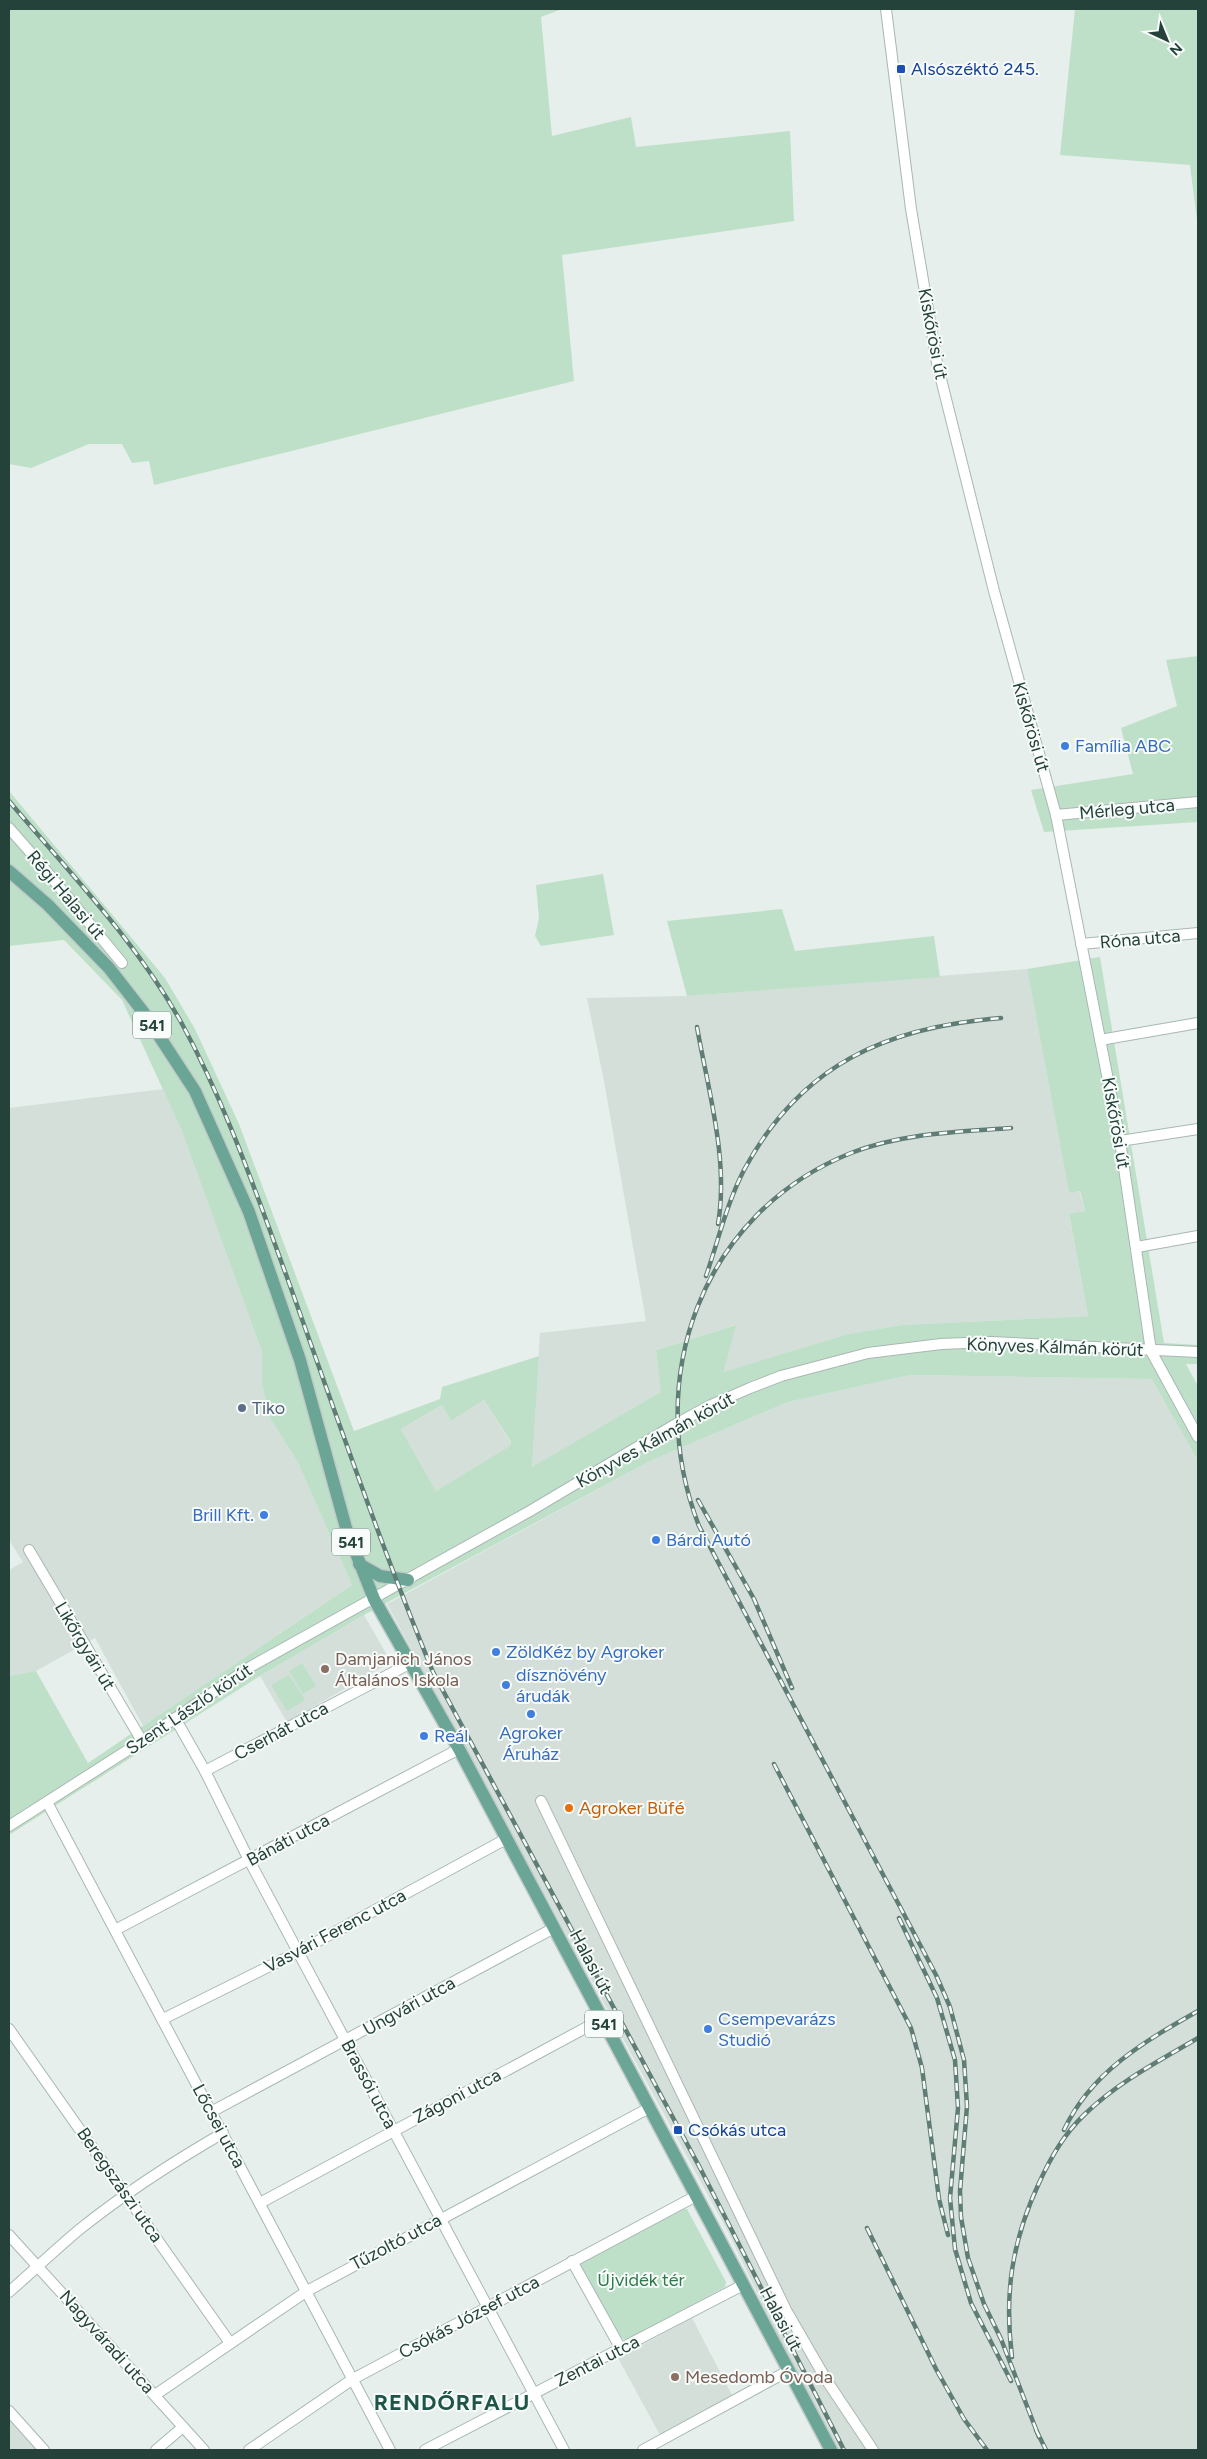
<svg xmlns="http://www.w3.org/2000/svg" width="1207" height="2459" viewBox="0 0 1207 2459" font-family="Figtree,sans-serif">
  <rect width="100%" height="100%" fill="#e6efeb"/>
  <!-- built -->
  <g fill="#d4dfda">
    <polygon points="1027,969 1069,1193 1079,1191 1085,1211 1069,1215 1088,1316 902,1325 848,1334 724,1373 735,1325 656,1350 662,1392 532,1468 540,1333 646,1321 604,1081 587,998 687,996"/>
    <polygon points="163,1089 181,1129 262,1352 262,1386 270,1418 298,1463 352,1585 143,1726 95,1638 36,1671 9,1676 9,1570 23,1562 9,1540 9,1108"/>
    <polygon points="910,1375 1153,1379 1198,1461 1198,2450 833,2450 728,2232 387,1604 650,1461 788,1402"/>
    <polygon points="484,1400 511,1443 510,1447 436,1491 401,1429 442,1405 451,1421"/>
    <polygon points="364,1615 391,1662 287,1722 260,1676"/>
    <polygon points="692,2318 732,2395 660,2435 618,2358"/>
    <polygon points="9,2411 46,2450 9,2450"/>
  </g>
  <!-- green -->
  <g fill="#bfe0c8" fill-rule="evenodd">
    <polygon points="9,9 562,9 541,17 552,136 631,117 636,147 790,131 794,221 562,255 574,381 154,485 149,461 132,463 122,444 89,444 31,468 9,464"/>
    <polygon points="1075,9 1198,9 1198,229 1190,165 1060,155"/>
    <polygon points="1198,656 1198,822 1044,832 1031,790 1133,774 1121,728 1177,706 1166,660"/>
    <path d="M 9,791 L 165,978 L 195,1029 L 239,1124 L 354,1431 L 440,1399 L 442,1387 L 539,1356 L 532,1467 L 661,1392 L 656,1350 L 736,1325 L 724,1372 L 848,1334 L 902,1325 L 1088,1316 L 1069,1214 L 1085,1211 L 1080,1191 L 1069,1193 L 1027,969 L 1100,957 L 1164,1343 L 1198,1345 L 1198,1364 L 1186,1364 L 1198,1386 L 1198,1461 L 1152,1379 L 910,1375 L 788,1402 L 650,1461 L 364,1615 L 260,1676 L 9,1835 L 9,1676 L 36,1671 L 88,1763 L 352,1585 L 298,1463 L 270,1418 L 262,1385 L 262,1352 L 181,1129 L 122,1000 L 64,940 L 9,946 ZM 484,1400 L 511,1442 L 510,1446 L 436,1491 L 401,1429 L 442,1405 L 451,1421 Z"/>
    <polygon points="603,874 614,935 541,946 535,936 539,918 536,885"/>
    <polygon points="782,909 795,951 934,936 940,977 687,996 667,921"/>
    <polygon points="302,1663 316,1686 303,1694 289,1671"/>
    <polygon points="289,1675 305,1700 287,1711 271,1685"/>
    <polygon points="682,2208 687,2209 726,2282 725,2287 626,2340 618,2336 579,2267 579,2261"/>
  </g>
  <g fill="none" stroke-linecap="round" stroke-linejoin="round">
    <!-- minor casing -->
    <g stroke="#a8b8b2" stroke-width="12">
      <g id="minor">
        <polyline points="886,9 911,209 937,363 994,591 1056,815 1120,1141 1151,1351 1198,1437"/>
        <polyline points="1056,815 1198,802"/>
        <polyline points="9,828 38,861 122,963"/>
        <polyline points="1081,944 1198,933"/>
        <polyline points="1100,1040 1198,1023"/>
        <polyline points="1120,1141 1198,1129"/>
        <polyline points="1137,1247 1198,1236"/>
        <polyline points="29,1550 142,1741"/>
        <polyline points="175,1718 205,1771 249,1860 564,2450"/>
        <polyline points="205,1771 409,1664"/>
        <polyline points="541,1801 786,2310 827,2381 873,2450"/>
        <polyline points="47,1802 390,2450"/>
        <polyline points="9,1826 142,1741 250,1667 530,1511 676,1424 711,1405 750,1388 781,1376 868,1353 941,1344 991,1342 1198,1352"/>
        <polyline points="117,1929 459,1749"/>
        <polyline points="163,2019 298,1952 506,1839"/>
        <polyline points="9,2029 230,2343"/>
        <polyline points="211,2112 554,1928"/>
        <polyline points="260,2203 602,2019"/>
        <polyline points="9,2235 204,2450"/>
        <polyline points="572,2261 621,2349"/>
        <path d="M 9,2292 C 33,2271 56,2249 80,2229 C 125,2193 173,2162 223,2133"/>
        <polyline points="155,2395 307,2291 649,2108"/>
        <polyline points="9,2411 44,2450"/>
        <polyline points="156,2450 183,2427"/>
        <polyline points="249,2450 353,2379 696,2196"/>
        <polyline points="425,2450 743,2285"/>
        <polyline points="643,2450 788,2371"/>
      </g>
    </g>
    <!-- major casing -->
    <g stroke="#c2cac8" stroke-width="15">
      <g id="major">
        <polyline points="9,871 48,905 109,968 144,1013 195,1091 249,1212 300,1360 346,1528 374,1599 459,1749 831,2450"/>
        <polyline points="359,1564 380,1576 408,1580"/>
      </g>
    </g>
    <!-- minor -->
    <use href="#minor" stroke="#fff" stroke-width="10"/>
    <!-- major -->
    <use href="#major" stroke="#6aa596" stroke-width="12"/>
    <!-- rail casing -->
    <g stroke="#5f7d75" stroke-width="4.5">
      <g id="rail">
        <path d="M 9,801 C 69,872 135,940 181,1022 C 226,1104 256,1193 288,1280 C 335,1411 380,1544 433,1672 L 699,2166 L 844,2450"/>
        <path d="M 697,1027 C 708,1090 729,1160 718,1224"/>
        <path d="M 1011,1128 C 957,1132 902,1133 851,1153 C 701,1213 642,1380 699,1526 L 936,1975 L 950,2007 L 964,2060 L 967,2106 L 960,2191 L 961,2217 L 968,2258 L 984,2304 L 1001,2339 L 1039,2437"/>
        <path d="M 706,1276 C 718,1241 727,1203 744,1170 C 801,1064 887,1027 1001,1018"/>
        <polyline points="698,1500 754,1599 792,1688"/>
        <polyline points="774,1764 911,2028 922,2068 939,2199 948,2235"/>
        <polyline points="899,1918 937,1998 955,2060 958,2108 950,2198 955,2249 971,2303 1011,2381"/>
        <path d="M 1064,2130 C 1091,2072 1145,2041 1198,2011"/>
        <polyline points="867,2228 936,2369 964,2419 987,2450"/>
        <path d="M 1012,2357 C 1004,2293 1012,2241 1039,2183 C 1051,2157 1064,2134 1085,2114 C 1118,2082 1159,2061 1198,2038"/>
        <polyline points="1036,2430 1046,2450"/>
      </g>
    </g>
    <!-- rail -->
    <use href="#rail" stroke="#f7fbf9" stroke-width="2.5" stroke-dasharray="8" stroke-linecap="butt"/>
  </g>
  <!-- markers -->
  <g fill="#1a4fb4" stroke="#f7fbf9" stroke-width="2">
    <rect x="896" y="64" width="10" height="10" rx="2.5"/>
    <rect x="673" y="2125" width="10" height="10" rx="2.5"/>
  </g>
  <g fill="#3f7fe0" stroke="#f7fbf9" stroke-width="2">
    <circle cx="1065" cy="746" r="5"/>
    <circle cx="264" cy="1515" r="5"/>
    <circle cx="656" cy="1540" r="5"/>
    <circle cx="496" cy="1652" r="5"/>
    <circle cx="506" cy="1685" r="5"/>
    <circle cx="531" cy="1714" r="5"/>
    <circle cx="424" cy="1736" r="5"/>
    <circle cx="708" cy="2029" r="5"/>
  </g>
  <circle fill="#5c6f8a" stroke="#f7fbf9" stroke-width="2" cx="242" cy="1408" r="5"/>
  <g fill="#8d6e63" stroke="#f7fbf9" stroke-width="2">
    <circle cx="325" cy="1669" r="5"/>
    <circle cx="675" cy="2377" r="5"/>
  </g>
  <circle fill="#e8710a" stroke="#f7fbf9" stroke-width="2" cx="569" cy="1808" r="5"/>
  <g text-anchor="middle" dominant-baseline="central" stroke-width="4" stroke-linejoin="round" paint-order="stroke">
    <!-- shield labels -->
    <g fill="#f7fbf9" stroke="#637a73" stroke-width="1">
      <rect x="133" y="1011.5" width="38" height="27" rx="4"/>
      <rect x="332" y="1528.5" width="38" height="27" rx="4"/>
      <rect x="585" y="2010.5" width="38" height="27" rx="4"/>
    </g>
    <g font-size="16" font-weight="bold" fill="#24423a">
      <text x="152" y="1025">541</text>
      <text x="351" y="1542">541</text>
      <text x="604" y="2024">541</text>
    </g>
    <!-- transit labels -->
    <g font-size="18" fill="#164399" stroke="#f7fbf9" text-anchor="start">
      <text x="911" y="69">Alsószéktó 245.</text>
      <text x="688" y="2130">Csókás utca</text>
    </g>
    <!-- street labels -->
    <g font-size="18" fill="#24423a" stroke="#f7fbf9">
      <text transform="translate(933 334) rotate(79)">Kiskőrösi út</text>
      <text transform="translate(1031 727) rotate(74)">Kiskőrösi út</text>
      <text transform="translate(1127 809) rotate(-5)">Mérleg utca</text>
      <text transform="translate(66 895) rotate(50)">Régi Halasi út</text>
      <text transform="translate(1140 939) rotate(-5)">Róna utca</text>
      <text transform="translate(1116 1123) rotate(80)">Kiskőrösi út</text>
      <text transform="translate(1055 1347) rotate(2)">Könyves Kálmán körút</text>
      <text transform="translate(655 1440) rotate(-29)">Könyves Kálmán körút</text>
      <text transform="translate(85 1646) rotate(59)">Likőrgyári út</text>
      <text transform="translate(189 1709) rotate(-34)">Szent László körút</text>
      <text transform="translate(281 1731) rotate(-28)">Cserhát utca</text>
      <text transform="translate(288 1840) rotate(-28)">Bánáti utca</text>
      <text transform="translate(335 1931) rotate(-28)">Vasvári Ferenc utca</text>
      <text transform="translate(591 1962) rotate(62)">Halasi út</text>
      <text transform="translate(409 2006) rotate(-29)">Ungvári utca</text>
      <text transform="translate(369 2084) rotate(62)">Brassói utca</text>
      <text transform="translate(457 2096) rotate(-28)">Zágoni utca</text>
      <text transform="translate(219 2126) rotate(62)">Lőcsei utca</text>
      <text transform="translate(120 2185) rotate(55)">Beregszászi utca</text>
      <text transform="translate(396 2242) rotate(-28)">Tűzoltó utca</text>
      <text transform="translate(469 2317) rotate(-28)">Csókás József utca</text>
      <text transform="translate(781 2319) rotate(62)">Halasi út</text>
      <text transform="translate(107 2342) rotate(48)">Nagyváradi utca</text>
      <text transform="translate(597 2361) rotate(-27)">Zentai utca</text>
    </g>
    <!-- shop labels -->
    <g font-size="18" fill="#366cbe" stroke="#f7fbf9" text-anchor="start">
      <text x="1075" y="746">Família ABC</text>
      <text x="254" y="1515" text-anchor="end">Brill Kft.</text>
      <text x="666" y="1540">Bárdi Autó</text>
      <text x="506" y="1652">ZöldKéz by Agroker</text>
      <text x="516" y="1675">dísznövény<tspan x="516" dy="21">árudák</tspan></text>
      <text x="531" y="1733" text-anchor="middle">Agroker<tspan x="531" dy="21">Áruház</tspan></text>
      <text x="434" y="1736">Reál</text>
      <text x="718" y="2019">Csempevarázs<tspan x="718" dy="21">Studió</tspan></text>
    </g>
    <!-- service labels -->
    <g font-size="18" fill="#4e5e75" stroke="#f7fbf9" text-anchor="start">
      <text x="252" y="1408">Tiko</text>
    </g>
    <!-- education labels -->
    <g font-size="18" fill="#785e54" stroke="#f7fbf9" text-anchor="start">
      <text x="335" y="1659">Damjanich János<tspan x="335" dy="21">Általános Iskola</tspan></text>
      <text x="685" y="2377">Mesedomb Óvoda</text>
    </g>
    <!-- food labels -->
    <g font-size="18" fill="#c56008" stroke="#f7fbf9" text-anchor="start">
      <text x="579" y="1808">Agroker Büfé</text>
    </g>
    <!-- park labels -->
    <g font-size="18" fill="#2d7a4b" stroke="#f7fbf9">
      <text x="641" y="2280">Újvidék tér</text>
    </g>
    <!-- district labels -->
    <g font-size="22" font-weight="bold" letter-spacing="1" fill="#1f5548" stroke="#f7fbf9">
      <text x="452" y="2402">RENDŐRFALU</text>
    </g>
  </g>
  <!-- border -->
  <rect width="1207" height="2459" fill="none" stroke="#24423a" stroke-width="20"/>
  <!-- north arrow -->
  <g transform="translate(1167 40) rotate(136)" stroke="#f7fbf9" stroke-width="4" paint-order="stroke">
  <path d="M0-4L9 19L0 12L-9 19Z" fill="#24423a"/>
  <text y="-8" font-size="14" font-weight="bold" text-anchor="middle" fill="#24423a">N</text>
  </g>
</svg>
